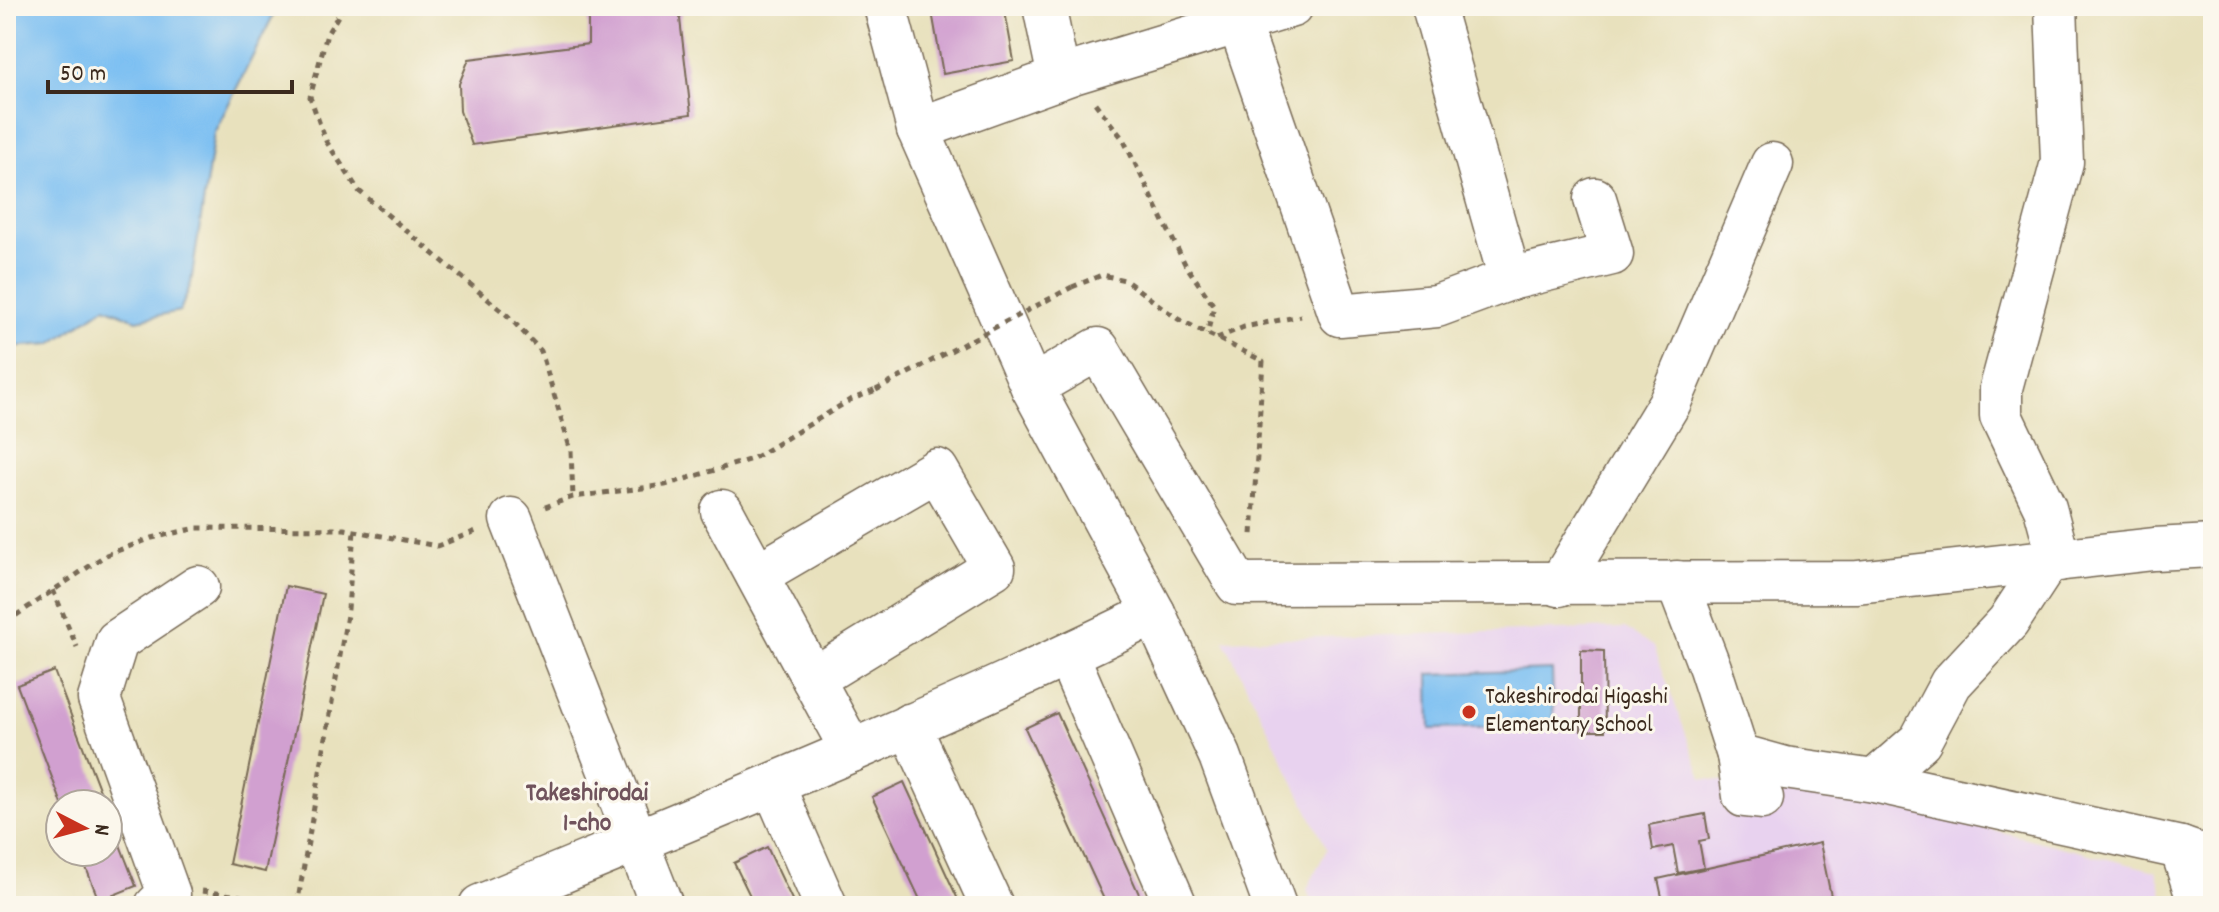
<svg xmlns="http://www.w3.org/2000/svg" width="2219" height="912" viewBox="0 0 2219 912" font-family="Dekko,sans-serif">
  <rect width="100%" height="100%" fill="#fbf7ec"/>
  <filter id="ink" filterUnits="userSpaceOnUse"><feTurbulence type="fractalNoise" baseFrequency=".0125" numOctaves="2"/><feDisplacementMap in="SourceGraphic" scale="16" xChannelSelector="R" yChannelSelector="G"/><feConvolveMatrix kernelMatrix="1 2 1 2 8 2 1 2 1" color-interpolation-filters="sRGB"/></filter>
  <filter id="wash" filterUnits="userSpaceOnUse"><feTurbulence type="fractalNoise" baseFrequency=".006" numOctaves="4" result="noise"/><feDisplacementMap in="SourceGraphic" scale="32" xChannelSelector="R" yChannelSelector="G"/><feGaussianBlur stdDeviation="1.8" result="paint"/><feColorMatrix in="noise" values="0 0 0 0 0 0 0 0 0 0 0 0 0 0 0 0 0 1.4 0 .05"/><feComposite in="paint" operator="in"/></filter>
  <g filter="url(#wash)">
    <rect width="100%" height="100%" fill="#e8e1bd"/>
    <!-- built -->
    <polygon fill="#e8d2ef" points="1625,628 1654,647 1702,778 1934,815 2156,871 2166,906 1313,906 1307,889 1327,849 1224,640"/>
    <!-- water -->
    <g fill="#7cbff2" stroke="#5c7488" stroke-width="2">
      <polygon points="6,6 278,6 214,133 191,283 180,311 137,320 105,307 51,344 6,347"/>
      <polygon points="1552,670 1554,726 1430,729 1429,674"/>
    </g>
    <g id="blocks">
      <!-- building -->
      <g fill="#d1a0d0">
        <polygon points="588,6 683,6 680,19 691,114 472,145 460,111 459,84 469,59 588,44"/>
        <polygon points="931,6 1004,6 1014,61 943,74"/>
        <polygon points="286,586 323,594 265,872 229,864"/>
        <polygon points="1581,650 1604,651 1605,731 1581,731"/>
        <polygon points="54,671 105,804 62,804 17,685"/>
        <polygon points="1057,713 1144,905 1142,906 1107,906 1025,728"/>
        <polygon points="904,782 961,906 923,906 872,797"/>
        <polygon points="108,814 136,886 99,901 80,852 108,852"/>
        <polygon points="1705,814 1709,839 1699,841 1704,868 1678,873 1673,846 1653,850 1649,825"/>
        <polygon points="1820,843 1833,906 1664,906 1658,879"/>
        <polygon points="767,847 795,906 755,906 734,863"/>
      </g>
    </g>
  </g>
  <g filter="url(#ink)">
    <use href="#blocks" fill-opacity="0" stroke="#786a56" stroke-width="2"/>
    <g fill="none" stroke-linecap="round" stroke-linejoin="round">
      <!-- minor casing -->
      <g stroke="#786a56" stroke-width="45">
        <g id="minor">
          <polyline points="885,6 918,129 1032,387 1154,613 1220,756 1275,906"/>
          <polyline points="1044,6 1059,78"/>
          <polyline points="1233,6 1340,315 1437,306 1510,279 1433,6"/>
          <polyline points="2056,6 2062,162 2001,388 2001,416 2045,508 2059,560"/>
          <polyline points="918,129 1073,73 1292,6"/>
          <polyline points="1510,279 1612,254 1595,199"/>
          <polyline points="1032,387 1098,349 1237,584 1857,582 2154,549 2213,546"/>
          <polyline points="722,511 852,751"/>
          <polyline points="511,519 662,906"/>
          <polyline points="757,575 937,470 994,568 813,679"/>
          <polyline points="1677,582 1710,668 1738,755 1785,768 1874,781 2181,848 2213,859"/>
          <polyline points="1559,585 1670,402 1772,164"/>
          <polyline points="1068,656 1176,906"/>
          <polyline points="909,725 992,906"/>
          <polyline points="1738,755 1744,796 1762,798"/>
          <polyline points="1874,781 1920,741 1951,683 2008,622 2048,561"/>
          <polyline points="773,785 826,906"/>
          <polyline points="2181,848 2200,906"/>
          <polyline points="156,906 169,894 99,699 117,641 198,587"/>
          <path d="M 480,906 C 706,812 934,721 1154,613"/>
        </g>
      </g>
      <!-- path -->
      <g stroke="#786a56" stroke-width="5" stroke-dasharray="6 6" stroke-linecap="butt">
        <polyline points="344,6 327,34 310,97 326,141 359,191 508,316 541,351 571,451 573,497"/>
        <polyline points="1095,103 1123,139 1185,264 1214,306 1207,334"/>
        <polyline points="1072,287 1102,275 1125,280 1178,319 1263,361 1252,535"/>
        <polyline points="1217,338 1244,327 1301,316"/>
        <polyline points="545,507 573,497 665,485 752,459 850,400 876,390"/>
        <polyline points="53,590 77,647"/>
        <polyline points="6,622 106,555 152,538 197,528 344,529 437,546 479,530"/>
        <polyline points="202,891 298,904"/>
        <polyline points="297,906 348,609 354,531"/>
      </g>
      <!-- minor -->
      <use href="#minor" stroke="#fff" stroke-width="42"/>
      <!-- path-bridge -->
      <polyline stroke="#786a56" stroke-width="5" stroke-dasharray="6 6" stroke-linecap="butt" points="876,390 1072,287"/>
    </g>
  </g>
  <!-- markers -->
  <circle fill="#c8321e" stroke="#fbf7ec" stroke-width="3" cx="1469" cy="712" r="8"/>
  <g text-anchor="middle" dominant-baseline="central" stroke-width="6" stroke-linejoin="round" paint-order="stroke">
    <!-- poi labels -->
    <g font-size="24" fill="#3b2a1e" stroke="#fbf7ec" text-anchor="start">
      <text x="1485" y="698">Takeshirodai Higashi<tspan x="1485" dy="28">Elementary School</tspan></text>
    </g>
    <!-- neighbourhood labels -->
    <g font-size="26" font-weight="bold" fill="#70535c" stroke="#fbf7ec">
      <text x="587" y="794">Takeshirodai<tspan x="587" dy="30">1-cho</tspan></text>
    </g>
  </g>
  <!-- margin -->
  <rect width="2219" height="912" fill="none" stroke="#fbf7ec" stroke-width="32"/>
  <!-- north arrow -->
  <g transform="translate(84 828) rotate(96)"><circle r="38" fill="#fbf7ec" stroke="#aea59a" stroke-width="2"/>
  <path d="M0-6L14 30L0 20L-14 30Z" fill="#c8321e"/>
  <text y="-12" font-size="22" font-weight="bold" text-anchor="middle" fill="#3b2a1e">N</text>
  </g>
  <!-- scale -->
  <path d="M48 80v12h244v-12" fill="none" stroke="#3b2a1e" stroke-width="4"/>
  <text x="60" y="80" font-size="24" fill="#3b2a1e" stroke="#fbf7ec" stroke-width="6" paint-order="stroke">50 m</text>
</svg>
